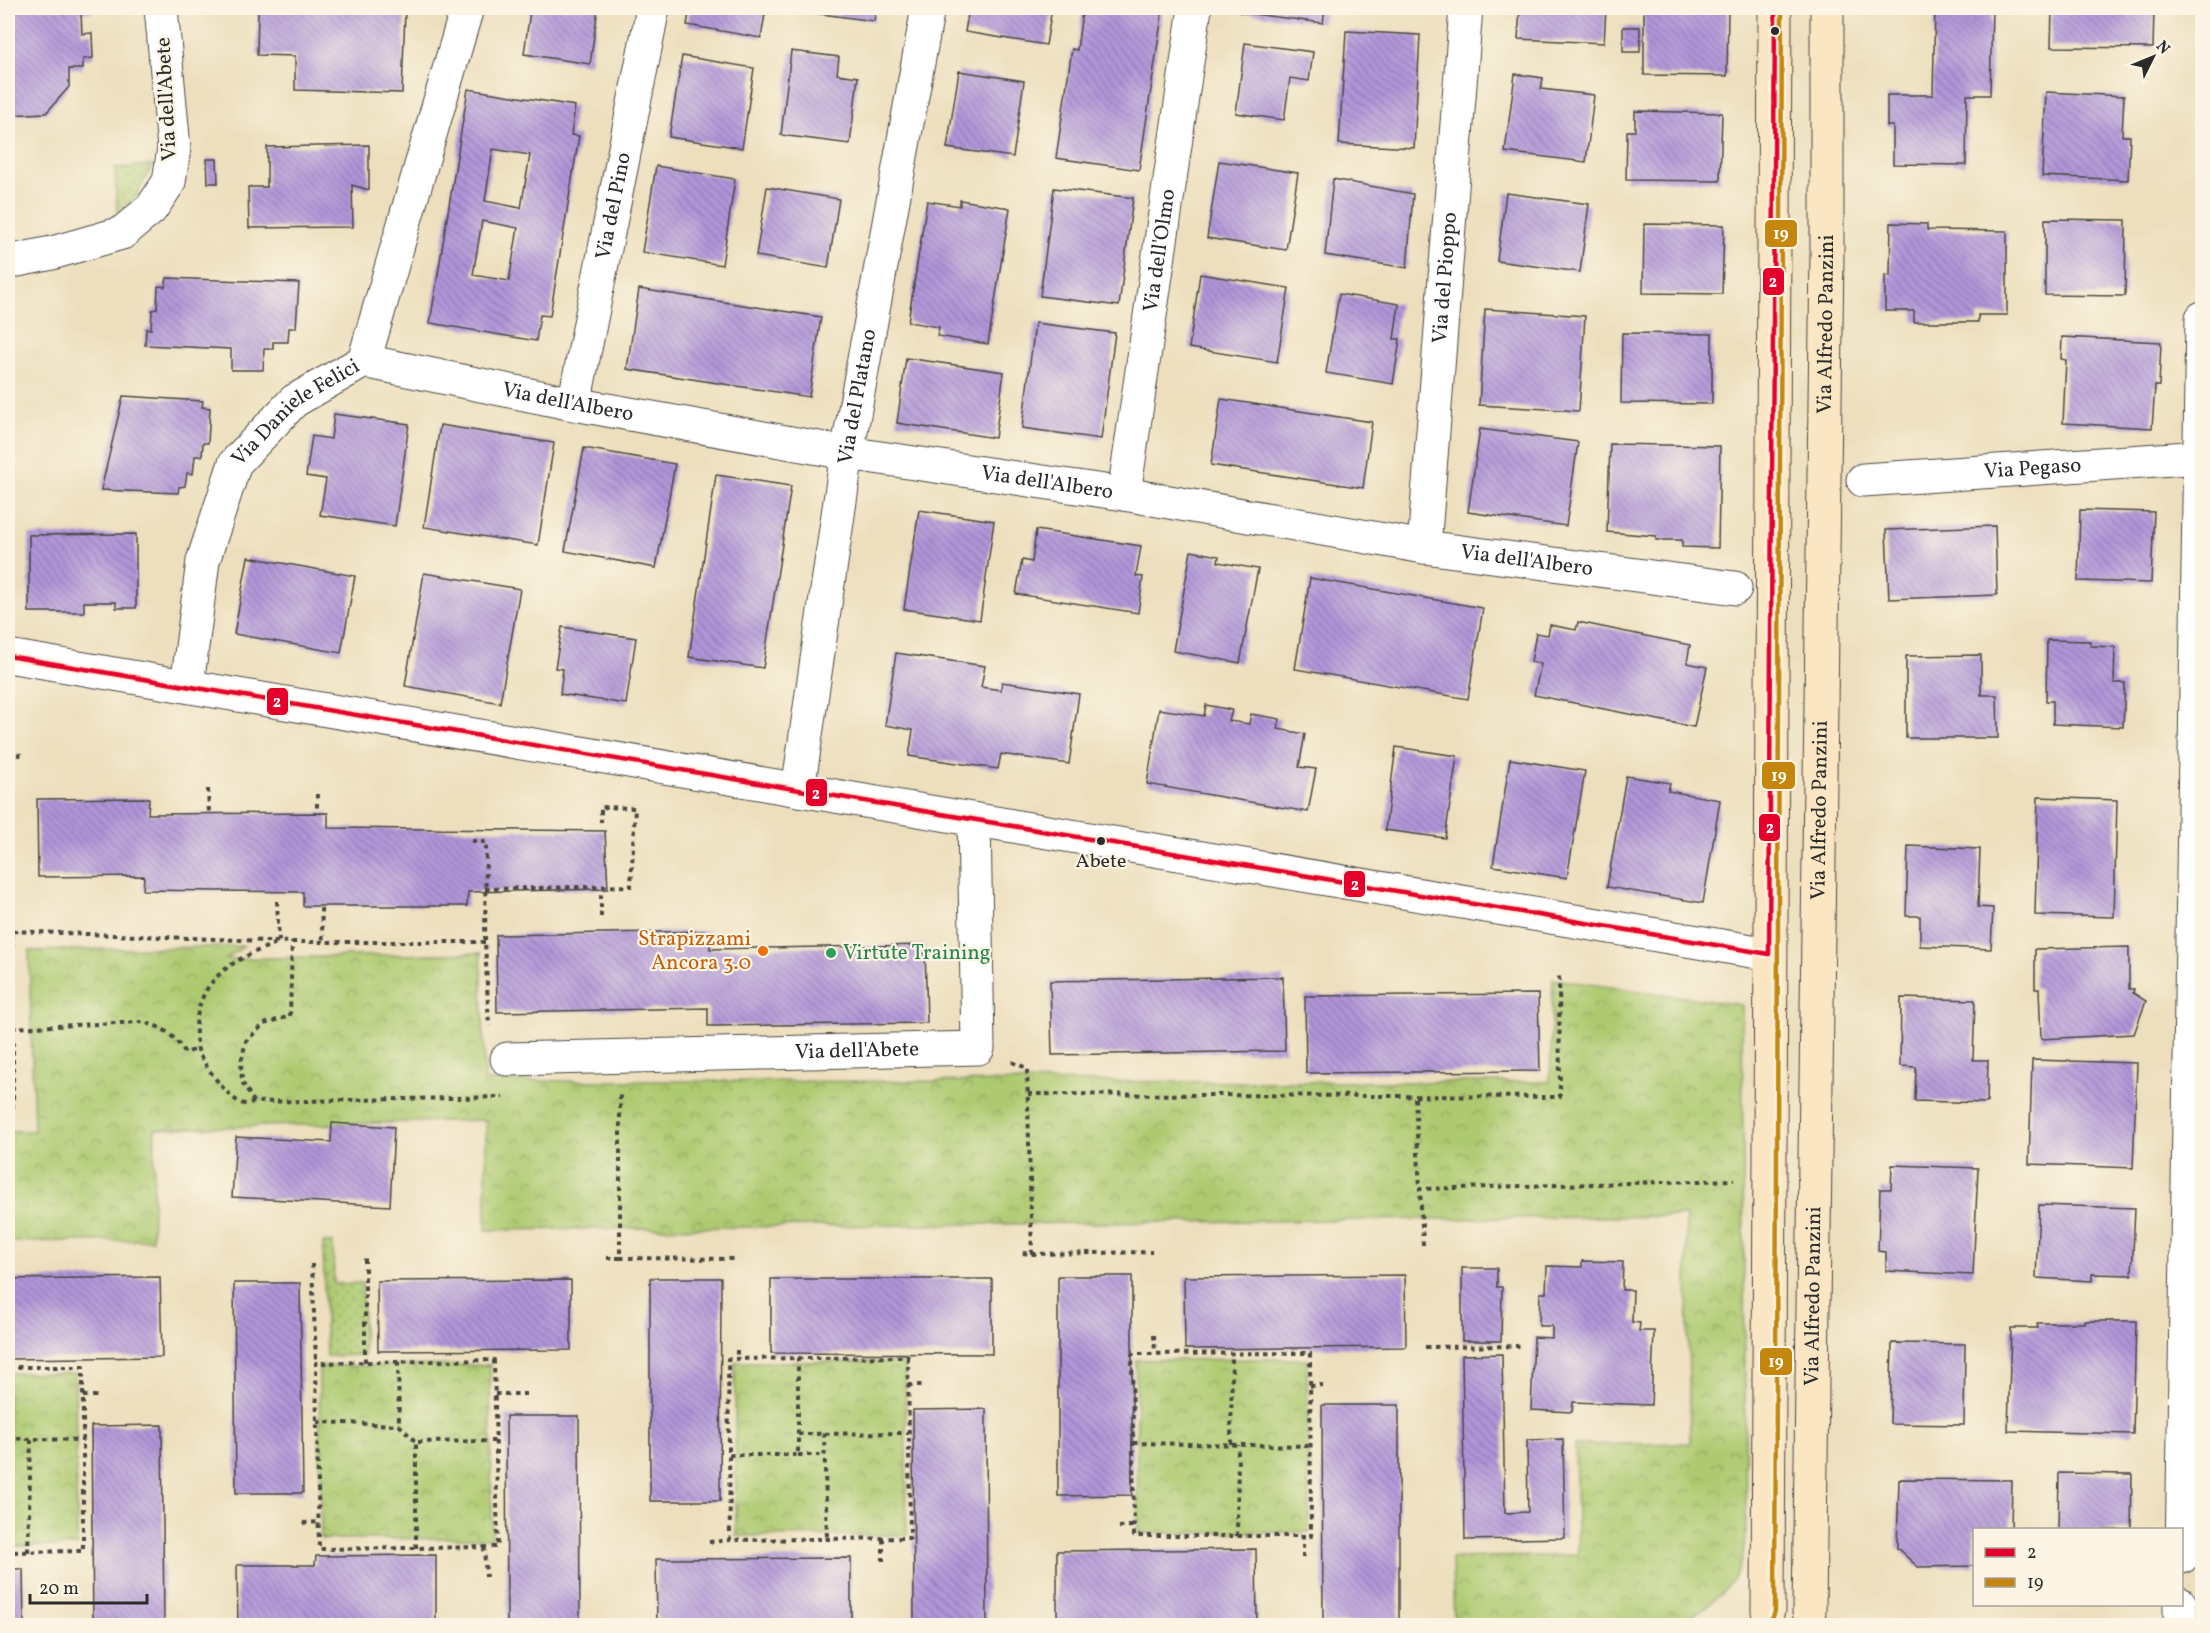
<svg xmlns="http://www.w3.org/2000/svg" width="2210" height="1633" viewBox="0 0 2210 1633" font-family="Vollkorn,serif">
  <defs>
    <pattern id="grass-dots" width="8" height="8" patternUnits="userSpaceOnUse" patternTransform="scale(1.5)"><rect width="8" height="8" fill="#aeca71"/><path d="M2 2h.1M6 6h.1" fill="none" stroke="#8ea45d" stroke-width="1.8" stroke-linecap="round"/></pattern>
    <pattern id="park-crowns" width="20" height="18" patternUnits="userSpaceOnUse" patternTransform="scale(1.5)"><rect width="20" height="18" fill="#aeca71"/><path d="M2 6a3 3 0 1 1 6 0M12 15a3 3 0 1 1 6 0" fill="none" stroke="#8ea45d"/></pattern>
    <pattern id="building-back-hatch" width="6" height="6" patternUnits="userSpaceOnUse" patternTransform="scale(1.5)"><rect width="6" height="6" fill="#b195d9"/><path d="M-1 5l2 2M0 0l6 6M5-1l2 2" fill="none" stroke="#907ab0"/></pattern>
  </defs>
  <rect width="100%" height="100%" fill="#fcf5e5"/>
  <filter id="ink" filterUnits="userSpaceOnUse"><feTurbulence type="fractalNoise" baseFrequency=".0167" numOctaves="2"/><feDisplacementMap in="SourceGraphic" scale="12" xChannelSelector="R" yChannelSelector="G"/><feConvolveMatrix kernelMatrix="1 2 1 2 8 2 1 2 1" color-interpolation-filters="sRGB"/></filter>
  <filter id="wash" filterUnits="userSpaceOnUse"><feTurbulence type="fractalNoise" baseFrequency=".008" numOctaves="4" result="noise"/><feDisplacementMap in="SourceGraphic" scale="24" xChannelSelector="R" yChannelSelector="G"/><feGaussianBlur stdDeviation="1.35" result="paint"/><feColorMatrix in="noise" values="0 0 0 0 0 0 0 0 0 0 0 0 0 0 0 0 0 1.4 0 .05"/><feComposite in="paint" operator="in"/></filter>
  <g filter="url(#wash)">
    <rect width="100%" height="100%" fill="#eddfbd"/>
    <!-- grass -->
    <g fill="url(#grass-dots)" stroke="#6c7a4e" stroke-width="1.5">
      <polygon points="152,165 136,197 117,212 115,168"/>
      <polygon points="323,1243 333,1243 334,1284 362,1283 364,1355 326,1356"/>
    </g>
    <!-- park -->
    <g fill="url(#park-crowns)" stroke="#6c7a4e" stroke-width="1.5">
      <path d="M 244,946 L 226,959 L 481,953 L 485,1081 L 1550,1082 L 1553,979 L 1742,1005 L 1746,1536 C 1744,1547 1743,1560 1739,1569 C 1727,1595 1698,1614 1674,1625 L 1454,1625 L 1452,1558 L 1578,1555 L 1575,1445 L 1690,1443 L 1686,1216 L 486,1230 L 486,1120 L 155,1129 L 152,1240 L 8,1242 L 8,1131 L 34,1131 L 29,951 Z"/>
      <polygon points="1307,1359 1309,1532 1138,1533 1136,1360"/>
      <polygon points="735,1362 905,1362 907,1535 736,1536"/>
      <polygon points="490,1365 492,1538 321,1539 319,1366"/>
      <polygon points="8,1373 75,1373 77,1546 8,1546"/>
    </g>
    <g id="blocks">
      <!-- building -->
      <g fill="url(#building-back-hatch)" fill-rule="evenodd">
        <polygon points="8,8 92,8 92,12 81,13 82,34 92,33 93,58 83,59 83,69 69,69 69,87 46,113 8,115"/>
        <polygon points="258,8 374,8 374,10 405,11 402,93 295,90 295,56 257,55"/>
        <polygon points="520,8 598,8 590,64 524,54 530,11"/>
        <polygon points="690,8 766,8 761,38 687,25"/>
        <polygon points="808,8 876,8 874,21 807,12"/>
        <polygon points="969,8 1052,8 1046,45 965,32"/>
        <polygon points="1093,8 1163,8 1139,170 1056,158 1072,49 1077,50 1082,12 1092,13"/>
        <polygon points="1239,8 1325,8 1323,23 1238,12"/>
        <polygon points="1520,8 1606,8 1604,43 1518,39"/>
        <polygon points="1644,8 1728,8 1727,76 1644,75"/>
        <polygon points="1935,8 1992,8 1990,95 1967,95 1966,165 1893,164 1893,126 1887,126 1887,95 1933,95"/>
        <polygon points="2052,8 2154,8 2153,48 2051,47"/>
        <rect x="1623" y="27" width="17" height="25"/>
        <polygon points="1346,31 1420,35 1414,148 1339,144"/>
        <polygon points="1245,43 1313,52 1309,81 1290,78 1284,120 1236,113"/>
        <polygon points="791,51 839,57 837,74 858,77 850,144 781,135"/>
        <polygon points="682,56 754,68 742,148 669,137"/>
        <polygon points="959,71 1024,81 1013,157 947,148"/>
        <polygon points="1515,74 1543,78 1541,89 1594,95 1586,162 1505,152"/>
        <path d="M 468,89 L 575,106 L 571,135 L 579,136 L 550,316 L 540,315 L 536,341 L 430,323 ZM 493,149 L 530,155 L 521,208 L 485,201 ZM 482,221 L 518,228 L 509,281 L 473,275 Z"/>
        <polygon points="2046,92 2124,96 2122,136 2130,136 2128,180 2042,176"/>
        <polygon points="1635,111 1722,113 1720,181 1626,180 1627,131 1635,131"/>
        <polygon points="369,145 369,190 352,185 353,227 249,228 248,187 267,187 267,147"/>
        <polygon points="207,159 217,159 218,183 208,183"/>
        <polygon points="1219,161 1298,173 1286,250 1207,238"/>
        <polygon points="656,166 735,179 722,265 642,252"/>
        <polygon points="1333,179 1413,194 1407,268 1325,255"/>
        <polygon points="767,187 839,199 828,268 756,256"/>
        <polygon points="1054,188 1133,198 1119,306 1040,296"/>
        <polygon points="1506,193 1589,204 1580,272 1497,261"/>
        <polygon points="960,200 1010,208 988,344 937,336 939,327 908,322 927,201 960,206"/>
        <polygon points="2045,219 2126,220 2125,296 2045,295"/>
        <polygon points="1891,223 1927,224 1927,230 2007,231 2007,315 1978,315 1978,322 1914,322 1914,311 1885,311 1885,275 1890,276"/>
        <polygon points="1644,224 1724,225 1722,294 1643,293"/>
        <polygon points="1200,274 1289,288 1277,362 1189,348"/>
        <polygon points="167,278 299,283 296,328 289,328 288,342 273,342 273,349 264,349 263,370 231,370 231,349 145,345 146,329 151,329 152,310 157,309 158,286 165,287"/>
        <polygon points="639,289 821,317 809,397 627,369"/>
        <polygon points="1339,294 1399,304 1394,339 1400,339 1393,384 1326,373"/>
        <polygon points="1485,309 1585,316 1579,411 1479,405"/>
        <polygon points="1035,323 1115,333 1101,439 1022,428"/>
        <polygon points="1622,333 1712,334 1712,404 1621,403"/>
        <polygon points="2062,337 2161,342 2159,386 2155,386 2152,428 2063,423 2066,360 2061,359"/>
        <polygon points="906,358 1004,372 995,438 897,423"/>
        <polygon points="123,396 203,401 202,407 210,408 208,443 203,443 202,456 195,456 193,474 187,473 185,486 179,487 178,493 101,490"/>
        <polygon points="1221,399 1372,422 1363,488 1211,465"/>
        <polygon points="334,414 409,424 395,526 320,515 326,479 306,476 312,436 331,439"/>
        <polygon points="440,425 554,443 538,545 424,527"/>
        <polygon points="1480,429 1578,442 1566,526 1468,512"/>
        <polygon points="1610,444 1720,446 1718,548 1682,547 1682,540 1656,540 1656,536 1607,532"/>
        <polygon points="584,448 675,464 656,568 565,551"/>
        <polygon points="716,475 791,486 763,668 689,657"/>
        <polygon points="919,510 994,521 980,620 904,609"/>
        <polygon points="2080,510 2154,512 2151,583 2078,581"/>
        <polygon points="1995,526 1997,595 1889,599 1886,530"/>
        <polygon points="1036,530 1141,546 1136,576 1143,577 1138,613 1016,594 1022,560 1032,562"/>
        <polygon points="136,534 136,608 116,608 116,602 84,602 84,612 29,612 29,535"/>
        <polygon points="1191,551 1219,556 1218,562 1258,569 1240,663 1173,651"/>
        <polygon points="248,557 355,576 341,653 234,634"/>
        <polygon points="424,573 520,589 500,703 405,686"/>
        <polygon points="1310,578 1483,608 1468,699 1295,669"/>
        <polygon points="1578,622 1690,645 1687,663 1707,667 1694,727 1534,695 1541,664 1531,662 1536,633 1548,635 1550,625 1576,630"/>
        <polygon points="562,627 636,638 626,704 560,694 563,669 555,668"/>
        <polygon points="2047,640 2090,641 2090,646 2115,647 2114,683 2125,683 2123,727 2053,724 2053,701 2046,701"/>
        <polygon points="896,653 985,666 981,687 1001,690 1002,682 1079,694 1069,764 1001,754 998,769 909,756 913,730 885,725"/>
        <polygon points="1981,655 1981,695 1997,695 1998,738 1906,738 1906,656"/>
        <polygon points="1206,705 1232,710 1229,721 1249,724 1251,714 1280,719 1278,729 1305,734 1299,767 1316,769 1308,812 1147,784 1159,709 1204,716"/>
        <polygon points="1396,747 1457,756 1445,838 1385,830"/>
        <polygon points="1510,759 1585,771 1567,878 1493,866"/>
        <polygon points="1626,776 1670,783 1668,791 1720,800 1703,903 1607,887"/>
        <polygon points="2038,797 2117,800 2114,917 2035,915"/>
        <polygon points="149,798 148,814 328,813 328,828 605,831 608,889 468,892 467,906 303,906 303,892 143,890 144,876 38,877 37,799"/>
        <polygon points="1908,846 1980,849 1978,907 1993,908 1991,949 1920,946 1920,916 1906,916"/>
        <polygon points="710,931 710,949 925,945 927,1023 708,1026 708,1008 497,1012 496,935"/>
        <polygon points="2129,947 2129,989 2134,989 2133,993 2146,1001 2134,1034 2041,1039 2039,989 2035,989 2035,949"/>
        <polygon points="1283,977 1285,1051 1052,1055 1050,981"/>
        <polygon points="1538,994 1540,1071 1306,1073 1305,996"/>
        <polygon points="1901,998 1975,1000 1973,1060 1988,1060 1987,1103 1915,1101 1916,1067 1900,1066"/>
        <polygon points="2032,1060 2137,1063 2133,1168 2029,1164"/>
        <polygon points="332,1123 394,1127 390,1206 232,1197 236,1137 331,1142"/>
        <polygon points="1892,1165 1978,1168 1973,1275 1886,1271 1886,1252 1878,1251 1880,1189 1891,1189"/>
        <polygon points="2039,1205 2135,1208 2132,1275 2092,1274 2092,1281 2036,1278"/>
        <polygon points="1582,1261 1623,1262 1622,1290 1633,1290 1632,1322 1640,1323 1639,1331 1654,1331 1651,1405 1573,1402 1572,1412 1531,1410 1534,1337 1552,1338 1552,1326 1539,1326 1540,1293 1546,1293 1547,1266 1582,1267"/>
        <polygon points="1462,1268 1497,1268 1497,1287 1502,1287 1501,1341 1462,1341"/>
        <polygon points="1405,1275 1406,1347 1185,1349 1184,1277"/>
        <polygon points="1058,1276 1132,1276 1132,1495 1058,1496"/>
        <polygon points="160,1277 162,1357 8,1359 8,1279"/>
        <polygon points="650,1278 721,1278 720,1501 650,1501"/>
        <polygon points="771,1279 992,1279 992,1354 771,1353"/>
        <polygon points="571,1280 571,1350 378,1351 377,1281"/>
        <polygon points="234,1283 300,1283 303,1493 236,1493"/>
        <polygon points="2085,1321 2136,1321 2133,1434 2008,1431 2011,1328 2038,1328 2037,1323 2085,1323"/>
        <polygon points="1892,1343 1965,1344 1964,1425 1890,1424"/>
        <polygon points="1502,1354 1505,1513 1528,1512 1527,1440 1563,1439 1565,1538 1465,1540 1462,1355"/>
        <polygon points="1322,1405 1399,1405 1399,1622 1323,1623"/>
        <polygon points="986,1409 987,1626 914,1626 913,1410"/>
        <polygon points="506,1416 579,1416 580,1626 507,1626"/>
        <polygon points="162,1425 164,1626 93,1626 91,1426"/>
        <polygon points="2059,1473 2132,1474 2131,1530 2058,1530"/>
        <polygon points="1899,1479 2012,1480 2011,1530 1974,1530 1974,1566 1918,1567 1897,1548"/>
        <polygon points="1256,1549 1257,1623 1057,1624 1057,1551"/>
        <polygon points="436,1555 436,1626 238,1626 237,1565 315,1565 316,1556"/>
        <polygon points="851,1558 851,1626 657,1626 656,1559"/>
        <polygon points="8,1569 23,1569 24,1626 8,1626"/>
      </g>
    </g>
  </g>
  <g filter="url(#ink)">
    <use href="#blocks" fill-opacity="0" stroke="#484641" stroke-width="1.5"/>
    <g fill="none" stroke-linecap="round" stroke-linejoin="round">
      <!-- minor casing -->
      <g stroke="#484641" stroke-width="35">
        <g id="minor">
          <polyline points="8,262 52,253 122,233 151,209 169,182 174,148 161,8"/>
          <path id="s1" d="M 364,361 L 574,404 L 847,453 L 1124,494 L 1424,547 L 1735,588"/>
          <path id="s2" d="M 574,404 L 653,8"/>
          <path id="s3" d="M 1863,480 L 2202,457"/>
          <path id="s4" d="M 1124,494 L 1195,8"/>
          <path id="s5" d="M 1424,547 L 1466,8"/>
          <polyline points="8,656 1769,954"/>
          <path id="s6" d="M 187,686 L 203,561 L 235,463 L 294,401 L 364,361 L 467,8"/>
          <path id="s7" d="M 798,790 L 847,453 L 928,8"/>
          <path id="s8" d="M 507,1059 L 978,1048 L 974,820"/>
          <path d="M 2182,1557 C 2190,1144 2196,731 2202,318"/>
          <polyline points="2180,1626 2180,1604"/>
        </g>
      </g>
      <!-- secondary casing -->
      <g stroke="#484641" stroke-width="35">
        <g id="secondary">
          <polyline points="1768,1611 1775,8"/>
          <path id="s9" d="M 1809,1612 L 1827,252 L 1827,8"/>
        </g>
      </g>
      <!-- path -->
      <g stroke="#484641" stroke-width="4" stroke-dasharray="4.5 4.5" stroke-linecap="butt">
        <polyline points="8,754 22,755"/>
        <polyline points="208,789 209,813"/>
        <polyline points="317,794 317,812"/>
        <polyline points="472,841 486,842 485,942 489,1026"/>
        <polyline points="485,889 631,886 635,808 601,807 601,822"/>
        <path d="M 277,901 L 279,942 C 252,953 224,963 207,989 C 197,1005 194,1027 197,1046 C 199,1060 228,1098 241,1103 C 246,1105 249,1104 254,1102 L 503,1097"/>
        <polyline points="321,908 323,943"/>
        <polyline points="601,917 601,891"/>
        <polyline points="8,951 13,951 11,931 292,942 485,942"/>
        <polyline points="13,951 13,1108"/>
        <path d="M 12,1028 L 139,1022 C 162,1025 173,1034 185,1053 L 197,1049"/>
        <polyline points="1012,1062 1027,1068 1032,1254 1022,1253"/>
        <polyline points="1028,1094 1560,1097 1559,974"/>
        <polyline points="1415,1098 1420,1189"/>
        <polyline points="254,1102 242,1082 241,1062 246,1041 264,1024 290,1016 292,942"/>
        <polyline points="1423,1245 1420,1189 1734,1180"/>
        <polyline points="1032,1254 1152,1252"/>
        <polyline points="607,1258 620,1258 620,1094"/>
        <polyline points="620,1258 737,1259"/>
        <polyline points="312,1264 316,1362"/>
        <polyline points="1154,1335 1155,1353"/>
        <polyline points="1425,1347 1524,1346"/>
        <polyline points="737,1350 737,1359"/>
        <polygon points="1310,1353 1311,1536 1134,1536 1132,1354"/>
        <polygon points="908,1357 910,1538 730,1540 728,1359"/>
        <polygon points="494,1360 498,1547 319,1549 316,1363"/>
        <polyline points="365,1362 365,1257"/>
        <polyline points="398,1362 399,1425 416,1442"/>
        <polyline points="8,1367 83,1367 83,1551 8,1552"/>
        <polyline points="908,1385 925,1385"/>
        <polyline points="1310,1386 1323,1385"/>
        <polyline points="495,1394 526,1394"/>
        <polyline points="83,1396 101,1396"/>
        <polyline points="317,1422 399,1425"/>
        <polyline points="824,1433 827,1539"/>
        <polyline points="798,1434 909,1433"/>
        <polyline points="8,1438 31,1439"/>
        <polyline points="1133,1443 1311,1446"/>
        <polyline points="1231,1444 1232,1353"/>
        <polyline points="729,1455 798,1455 798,1358"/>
        <polyline points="798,1455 825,1455"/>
        <polyline points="303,1523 319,1522"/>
        <polyline points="1119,1527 1133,1526"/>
        <polyline points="1303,1535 1303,1557"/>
        <polyline points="1237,1536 1238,1445"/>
        <polyline points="883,1539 883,1561"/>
        <polyline points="709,1542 730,1540"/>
        <polyline points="484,1547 486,1577"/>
        <polyline points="416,1548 416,1442 496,1441"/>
        <polyline points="28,1552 31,1439 83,1440"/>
      </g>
      <!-- minor -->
      <use href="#minor" stroke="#fff" stroke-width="33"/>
      <!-- secondary -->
      <use href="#secondary" stroke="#fbe6c4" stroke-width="33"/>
      <!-- bus-1 casing -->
      <g stroke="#fcf5e5" stroke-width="9">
        <polyline id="bus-1" points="8,656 1769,954 1775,8"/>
      </g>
      <!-- bus-2 casing -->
      <g stroke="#fcf5e5" stroke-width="9">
        <polyline id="bus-2" points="1761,1626 1773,1617 1775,1611 1782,8"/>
      </g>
      <!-- bus-1 -->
      <use href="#bus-1" stroke="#e4002b" stroke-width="4.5"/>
      <!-- bus-2 -->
      <use href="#bus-2" stroke="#c4870b" stroke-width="4.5"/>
    </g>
  </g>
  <!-- markers -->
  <g fill="#2b2b2b" stroke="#fcf5e5" stroke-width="2">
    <circle cx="1775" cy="31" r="5"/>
    <circle cx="1101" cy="841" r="5"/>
  </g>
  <circle fill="#e8710a" stroke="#fcf5e5" stroke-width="2" cx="763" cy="951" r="6"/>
  <circle fill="#2e9e5b" stroke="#fcf5e5" stroke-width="2" cx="831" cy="953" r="6"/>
  <g text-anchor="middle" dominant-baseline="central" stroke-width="4.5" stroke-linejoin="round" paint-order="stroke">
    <!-- bus labels -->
    <g font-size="20" fill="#2b2b2b" stroke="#fcf5e5">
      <text x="1101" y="862">Abete</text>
    </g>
    <!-- street labels -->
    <g font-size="21" fill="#2b2b2b" stroke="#fcf5e5">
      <text transform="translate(167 99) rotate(-93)">Via dell'Abete</text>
      <text stroke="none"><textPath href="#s2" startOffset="202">Via del Pino</textPath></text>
      <text stroke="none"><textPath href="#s4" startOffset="246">Via dell'Olmo</textPath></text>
      <text stroke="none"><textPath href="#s5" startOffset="270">Via del Pioppo</textPath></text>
      <text stroke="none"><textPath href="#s9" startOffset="1288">Via Alfredo Panzini</textPath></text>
      <text stroke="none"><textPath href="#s7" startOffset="398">Via del Platano</textPath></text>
      <text stroke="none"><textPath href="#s1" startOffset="208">Via dell'Albero</textPath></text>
      <text stroke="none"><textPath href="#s6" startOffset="309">Via Daniele Felici</textPath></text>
      <text stroke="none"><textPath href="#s3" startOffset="170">Via Pegaso</textPath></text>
      <text stroke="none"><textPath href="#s1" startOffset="694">Via dell'Albero</textPath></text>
      <text stroke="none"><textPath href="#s1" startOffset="1180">Via dell'Albero</textPath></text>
      <text stroke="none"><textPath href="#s9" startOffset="802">Via Alfredo Panzini</textPath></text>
      <text stroke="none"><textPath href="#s8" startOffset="350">Via dell'Abete</textPath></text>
      <text stroke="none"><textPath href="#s9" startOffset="316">Via Alfredo Panzini</textPath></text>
    </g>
    <!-- food labels -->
    <g font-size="21" fill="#c56008" stroke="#fcf5e5" text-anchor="end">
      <text x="751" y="939">Strapizzami<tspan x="751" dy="24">Ancora 3.0</tspan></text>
    </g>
    <!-- leisure labels -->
    <g font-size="21" fill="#27864d" stroke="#fcf5e5" text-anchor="start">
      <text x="843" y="953">Virtute Training</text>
    </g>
  </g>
  <g stroke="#fcf5e5" stroke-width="2">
    <rect x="1764" y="219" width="34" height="29" rx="6" fill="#c4870b"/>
    <rect x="1762" y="267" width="23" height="29" rx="6" fill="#e4002b"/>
    <rect x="266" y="687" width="23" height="29" rx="6" fill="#e4002b"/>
    <rect x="1761" y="761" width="35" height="29" rx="6" fill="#c4870b"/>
    <rect x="805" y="778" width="23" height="29" rx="6" fill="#e4002b"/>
    <rect x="1758" y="813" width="23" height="29" rx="6" fill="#e4002b"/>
    <rect x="1343" y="870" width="23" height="28" rx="6" fill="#e4002b"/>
    <rect x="1759" y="1347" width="34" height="29" rx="6" fill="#c4870b"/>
  </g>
  <g font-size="16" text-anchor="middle" font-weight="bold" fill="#fff">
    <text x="1781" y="239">19</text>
    <text x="1773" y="287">2</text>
    <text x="277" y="707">2</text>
    <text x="1779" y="781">19</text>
    <text x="816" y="799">2</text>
    <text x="1770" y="833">2</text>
    <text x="1355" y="890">2</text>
    <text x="1776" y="1367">19</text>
  </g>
  <!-- margin -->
  <rect width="2210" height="1633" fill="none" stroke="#fcf5e5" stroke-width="30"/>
  <!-- legend -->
  <rect x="1973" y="1528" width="210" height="78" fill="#fcf5e5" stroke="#a8a49b" stroke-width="1.5"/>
  <rect x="1985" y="1548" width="30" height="9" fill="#e4002b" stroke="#a8a49b" stroke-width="1.5"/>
  <text x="2027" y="1558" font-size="18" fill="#2b2b2b">2</text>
  <rect x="1985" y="1578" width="30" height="9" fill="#c4870b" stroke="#a8a49b" stroke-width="1.5"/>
  <text x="2027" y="1588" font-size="18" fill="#2b2b2b">19</text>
  <!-- north arrow -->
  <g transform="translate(2153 57) rotate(47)" stroke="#fcf5e5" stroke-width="4.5" paint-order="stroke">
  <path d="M0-4.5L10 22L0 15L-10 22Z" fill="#2b2b2b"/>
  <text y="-9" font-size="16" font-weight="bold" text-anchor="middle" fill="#2b2b2b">N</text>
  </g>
  <!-- scale -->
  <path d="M30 1594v9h117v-9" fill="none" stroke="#2b2b2b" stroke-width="3"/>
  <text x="39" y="1594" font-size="18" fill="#2b2b2b" stroke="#fcf5e5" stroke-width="4.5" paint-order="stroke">20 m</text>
</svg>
